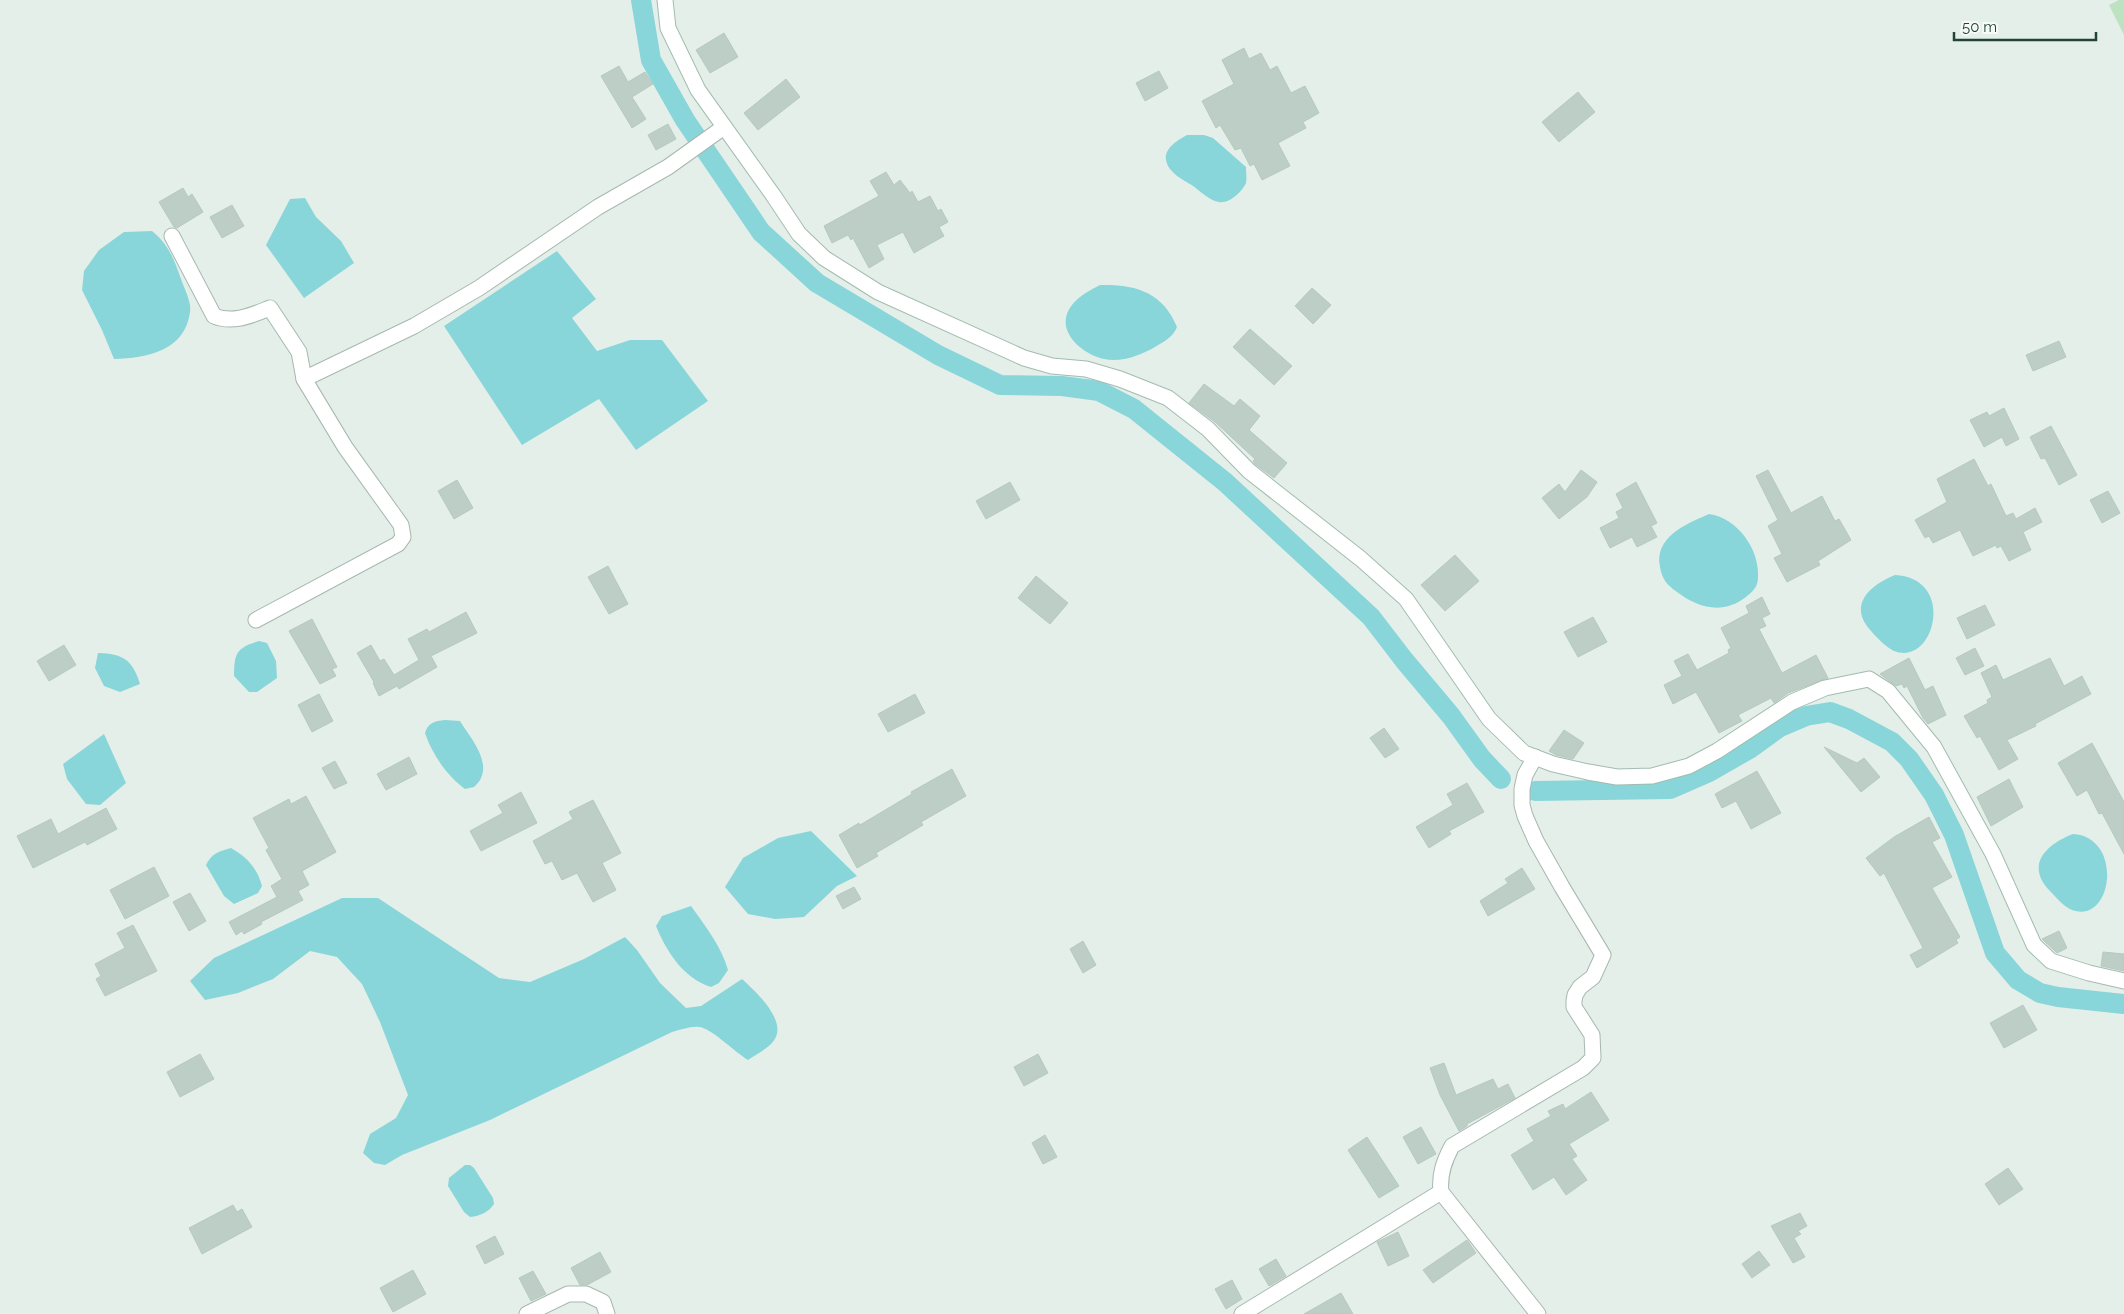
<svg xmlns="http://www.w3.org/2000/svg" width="2124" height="1314" viewBox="0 0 2124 1314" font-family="Raleway,sans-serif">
  <rect width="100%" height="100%" fill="#e5efe9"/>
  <!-- green -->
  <polygon fill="#bce2c2" points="2119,0 2124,0 2124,35 2109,5"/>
  <!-- water -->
  <g fill="#88d6d9">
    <path d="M 1187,135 L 1204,135 L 1213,138 L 1246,167 C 1246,171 1247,178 1246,183 C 1242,192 1229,204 1219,202 C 1210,201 1200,191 1193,186 C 1184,180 1168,173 1166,160 C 1164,148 1178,140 1187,135 Z"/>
    <polygon points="305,198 316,217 341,241 354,263 304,298 266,245 290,199"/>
    <path d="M 152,231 C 169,245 174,259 181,279 C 184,288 192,303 190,312 C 185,351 147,358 114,359 L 102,330 L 82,290 L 84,271 L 99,250 L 124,232 Z"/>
    <polygon points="557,251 596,299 572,318 597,351 630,340 662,340 708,401 636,450 599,399 522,445 444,326"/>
    <path d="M 1100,285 C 1135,284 1163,292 1177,327 C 1173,337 1165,341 1155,347 C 1141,355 1121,363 1104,359 C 1081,354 1053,329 1072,305 C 1079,296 1090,290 1100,285 Z"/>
    <path d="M 1709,514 C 1738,518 1760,550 1758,578 C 1758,587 1752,592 1746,597 C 1723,615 1698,608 1677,592 C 1667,585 1662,579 1660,567 C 1654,537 1686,524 1709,514 Z"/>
    <path d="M 1895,575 C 1957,578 1935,667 1894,651 C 1886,647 1877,638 1871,631 C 1847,605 1870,585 1895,575 Z"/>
    <path d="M 259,641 L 267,643 L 276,661 L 277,678 L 257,692 L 249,692 L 234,676 C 234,652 237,648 259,641 Z"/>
    <path d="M 98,653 C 123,654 132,659 140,684 L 120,692 L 104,686 L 95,668 Z"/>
    <path d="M 445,720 L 460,721 C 469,736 490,759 481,778 C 480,781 476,785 474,787 L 465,789 C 447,776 432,754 425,733 C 428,723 434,721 445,720 Z"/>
    <polygon points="104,734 126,783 100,805 86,804 67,779 63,764"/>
    <polygon points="811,831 857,876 837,886 804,917 775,919 748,914 725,887 743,858 778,838"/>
    <path d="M 2073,834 C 2124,837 2113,925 2072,910 C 2064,907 2055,896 2049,890 C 2025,864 2047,844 2073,834 Z"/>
    <path d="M 231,848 C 247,857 257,868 262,886 L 258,893 L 234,904 L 224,896 L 206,865 C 211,854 219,851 231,848 Z"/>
    <path d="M 342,898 L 378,898 L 499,978 L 530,982 L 584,959 L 625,937 L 637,950 L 660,983 L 686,1008 L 701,1006 L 742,979 C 756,992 792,1024 771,1044 C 765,1050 755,1055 748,1060 C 736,1053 710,1027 699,1027 C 691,1026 680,1030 672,1032 L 490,1120 L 402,1155 L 385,1165 L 374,1163 L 363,1153 L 370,1134 L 396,1118 L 408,1095 L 380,1022 L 362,984 L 337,957 L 310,951 L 273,979 L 238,993 L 205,1000 L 190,981 L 214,958 Z"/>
    <path d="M 691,906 C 706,927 721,946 728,970 L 719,983 L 711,987 C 684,979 666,951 656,926 L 662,916 Z"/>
    <path d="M 465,1165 L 470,1165 L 474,1168 L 493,1198 L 494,1204 C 489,1212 480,1216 470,1217 L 464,1212 L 448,1186 L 449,1178 Z"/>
  </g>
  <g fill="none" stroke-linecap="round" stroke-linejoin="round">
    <!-- canal -->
    <g stroke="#88d6d9" stroke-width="20">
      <polyline points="641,0 651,60 685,120 761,232 817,283 938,355 1000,385 1062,386 1099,391 1134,409 1225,482 1371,617 1404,660 1451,716 1482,759 1501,779"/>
      <polyline points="1535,791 1670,789 1709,772 1751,748 1780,727 1806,716 1830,712 1849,719 1892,742 1909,759 1934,795 1954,835 1995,953 2018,980 2040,993 2058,997 2124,1004"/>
    </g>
  </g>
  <!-- building -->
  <g fill="#bccec5" stroke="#b6cabf">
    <polygon points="724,33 738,57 710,73 696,50"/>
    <polygon points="1244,48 1249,59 1261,53 1270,70 1277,66 1291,93 1305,86 1319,113 1303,122 1306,128 1278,143 1290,166 1262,180 1254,164 1250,166 1241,148 1235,150 1220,125 1216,128 1202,101 1234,84 1222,60"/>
    <polygon points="619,66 628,82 645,72 653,84 632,97 646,119 632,128 601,76"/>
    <polygon points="1159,71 1168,88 1145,101 1136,83"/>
    <polygon points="786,79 800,97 758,130 744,113"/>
    <polygon points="1578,92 1595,112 1559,142 1542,122"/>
    <polygon points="668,124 676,139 656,150 648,135"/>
    <polygon points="886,172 894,185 900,180 910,193 912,191 918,202 930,196 938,211 941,209 948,222 939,227 944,236 914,253 903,232 877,245 884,259 869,268 853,238 851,240 848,235 832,243 824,226 879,196 870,181"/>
    <polygon points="183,188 188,197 192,194 203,212 177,228 174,227 159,202"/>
    <polygon points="232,205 244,226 222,238 210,217"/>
    <polygon points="1312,288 1331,305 1313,324 1295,306"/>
    <polygon points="1250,329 1292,366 1274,385 1233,347"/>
    <polygon points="2059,341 2066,357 2033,371 2026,355"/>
    <polygon points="1204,384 1234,406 1240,399 1260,416 1249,430 1287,463 1274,478 1255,464 1253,461 1255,459 1215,422 1189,403"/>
    <polygon points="2004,408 2019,439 2006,446 2002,437 1984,447 1970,420 1987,412 1989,416"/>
    <polygon points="2051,426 2077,475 2059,485 2045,458 2041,459 2030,437"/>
    <polygon points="1974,459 1988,486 1991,484 2006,516 2013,513 2016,519 2035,508 2042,522 2023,532 2031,550 2009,561 2001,546 1997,548 1996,545 1973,556 1960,530 1933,543 1929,536 1925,538 1915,520 1947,502 1937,479"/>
    <polygon points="1581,470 1597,482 1587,497 1559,519 1542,498 1559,484 1565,492"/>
    <polygon points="1768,470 1791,513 1822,496 1835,521 1839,519 1851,540 1818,561 1820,565 1787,582 1774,558 1782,554 1768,526 1778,520 1756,476"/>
    <polygon points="457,480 473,508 454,519 438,491"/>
    <polygon points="1010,482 1020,500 986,519 976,501"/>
    <polygon points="1636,482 1657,523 1651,526 1657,537 1637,547 1632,537 1610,548 1600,528 1619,518 1616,512 1623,508 1616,494"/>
    <polygon points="2108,491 2120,513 2102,523 2090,500"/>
    <polygon points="1455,555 1479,581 1445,611 1421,585"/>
    <polygon points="608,566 628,604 609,614 588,577"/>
    <polygon points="1036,576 1068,603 1050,624 1018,598"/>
    <polygon points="1762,597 1770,614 1762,618 1766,626 1759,629 1782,673 1816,655 1828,678 1788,693 1774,703 1771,698 1738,715 1742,721 1719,733 1696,692 1673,704 1664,685 1682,676 1674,661 1688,654 1697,670 1729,653 1728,650 1731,648 1721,628 1749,613 1746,606"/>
    <polygon points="1985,605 1995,625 1967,639 1957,618"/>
    <polygon points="466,612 477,633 431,656 437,667 399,689 397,686 379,696 373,683 374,682 357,653 371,645 380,661 384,659 394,675 419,660 408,639 427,629 429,632"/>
    <polygon points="1593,617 1607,642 1578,657 1564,632"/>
    <polygon points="312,619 337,667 332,669 336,676 320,684 289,631"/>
    <polygon points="64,645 76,665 49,681 37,661"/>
    <polygon points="1975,648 1984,666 1965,675 1956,658"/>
    <polygon points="1909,658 1925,690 1933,686 1946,715 1928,724 1923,718 1907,686 1904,688 1902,684 1896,686 1880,674"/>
    <polygon points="2050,658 2064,686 2082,676 2091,694 2035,724 2036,726 2007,740 2018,759 1999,770 1980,736 1977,738 1964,716 1988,703 1987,700 1992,697 1981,673 1996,665 2003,680"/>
    <polygon points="319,694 333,721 312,732 298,705"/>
    <polygon points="915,694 925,713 888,732 878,714"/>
    <polygon points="1384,728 1399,749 1385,758 1370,738"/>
    <polygon points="1564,730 1584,743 1573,759 1556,755 1549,751"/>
    <polygon points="2092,743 2124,802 2124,854 2102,813 2099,814 2087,790 2077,796 2058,763"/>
    <polygon points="1824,747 1857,763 1864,758 1880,777 1861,792"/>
    <polygon points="409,757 417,774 386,790 377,774"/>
    <polygon points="335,761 347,783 334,789 322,768"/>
    <polygon points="952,769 966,796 921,822 923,825 876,853 878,856 857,868 839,835 859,823 860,825 912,794 911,792"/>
    <polygon points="1757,771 1781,813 1751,829 1736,801 1722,808 1715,794"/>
    <polygon points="2009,779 2023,807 1991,826 1977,797"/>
    <polygon points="1467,783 1484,812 1449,831 1451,834 1429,848 1416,827 1453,805 1447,794"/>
    <polygon points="521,792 537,823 481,851 470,831 503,813 498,805"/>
    <polygon points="306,796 336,852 302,871 309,885 298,891 303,900 261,922 262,924 244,934 242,931 236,935 229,922 277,897 271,886 282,879 266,850 269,848 253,818 289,799 291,804"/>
    <polygon points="593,800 621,853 602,863 616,890 593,902 577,873 562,880 552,861 545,864 533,841 573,819 569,812"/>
    <polygon points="106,808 117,829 87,845 85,842 33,868 17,836 51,819 58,834"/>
    <polygon points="1929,817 1940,838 1932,842 1952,877 1932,888 1960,937 1956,940 1958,943 1917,968 1910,955 1923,948 1884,873 1880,876 1866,858 1894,837"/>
    <polygon points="154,867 169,896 125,919 110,890"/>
    <polygon points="1522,868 1535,889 1488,916 1480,901 1508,883 1505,879"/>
    <polygon points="854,887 861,899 843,909 836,896"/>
    <polygon points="190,893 206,921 189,931 173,902"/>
    <polygon points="133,925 157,971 105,996 96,979 101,976 95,964 125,948 117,933"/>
    <polygon points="2059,931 2067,948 2057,953 2042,939"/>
    <polygon points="1083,941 1096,965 1083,973 1070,949"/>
    <polygon points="2103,952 2124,954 2124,971 2101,966"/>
    <polygon points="2023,1005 2037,1030 2004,1048 1990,1023"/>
    <polygon points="200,1054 214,1079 180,1097 167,1072"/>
    <polygon points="1038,1054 1048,1073 1024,1086 1014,1067"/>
    <polygon points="1444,1063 1456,1095 1493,1079 1498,1089 1508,1084 1515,1098 1467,1124 1467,1126 1459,1131 1440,1095 1430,1068"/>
    <polygon points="1591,1092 1609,1120 1569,1144 1577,1156 1572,1159 1587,1180 1566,1195 1554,1177 1533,1190 1511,1155 1534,1141 1527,1129 1551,1116 1548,1111 1563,1104 1565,1109"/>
    <polygon points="1421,1127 1436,1154 1418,1164 1403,1137"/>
    <polygon points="1045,1135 1057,1157 1043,1164 1032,1143"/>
    <polygon points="1367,1137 1399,1186 1379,1198 1348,1150"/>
    <polygon points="2008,1168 2023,1189 1999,1205 1985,1184"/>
    <polygon points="233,1205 237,1212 242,1209 252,1227 202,1254 189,1228"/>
    <polygon points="1800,1213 1807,1226 1798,1231 1801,1234 1794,1238 1805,1257 1793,1263 1771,1226"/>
    <polygon points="1398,1232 1409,1256 1388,1266 1377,1242"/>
    <polygon points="495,1236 504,1254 485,1264 476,1246"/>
    <polygon points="1467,1240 1476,1253 1433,1283 1423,1270"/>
    <polygon points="1759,1251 1770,1265 1752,1278 1742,1264"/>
    <polygon points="600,1252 611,1272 587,1285 580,1285 571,1268"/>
    <polygon points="1276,1259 1286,1276 1269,1286 1259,1269"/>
    <polygon points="413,1270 426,1294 393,1312 380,1288"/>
    <polygon points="533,1271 546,1294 531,1301 519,1278"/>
    <polygon points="1232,1280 1242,1299 1226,1309 1215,1289"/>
    <polygon points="1341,1293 1353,1314 1304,1314"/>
  </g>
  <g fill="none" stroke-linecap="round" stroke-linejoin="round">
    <!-- street casing -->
    <g stroke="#a6b8b0" stroke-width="17">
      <g id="street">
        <path d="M 172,236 L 214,316 C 233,324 252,315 270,308 L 299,352 L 304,379"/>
        <polyline points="256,620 398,544 403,537 401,525 345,447 304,379 414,326 479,288 598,207 668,167 724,127"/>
        <path d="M 1535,757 L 1525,775 L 1522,789 L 1522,805 L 1525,816 L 1536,841 L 1562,887 L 1603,955 L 1593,977 L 1580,987 L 1575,995 L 1574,1001 L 1574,1007 L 1592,1035 L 1593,1058 L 1583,1068 L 1452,1146 C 1444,1161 1439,1175 1441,1192 L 1538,1314"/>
        <polyline points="527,1314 568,1294 586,1294 603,1302 607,1314"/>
        <polyline points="1242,1314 1441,1192"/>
      </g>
    </g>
    <!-- secondary casing -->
    <g stroke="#a2bcb0" stroke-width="17">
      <polyline id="secondary" points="665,0 668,28 698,90 773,195 799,234 824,258 878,292 1024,358 1052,366 1086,369 1120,379 1168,398 1208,429 1249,471 1361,559 1406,599 1489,719 1524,753 1553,764 1588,772 1617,777 1652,776 1689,766 1717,751 1792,702 1825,688 1869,679 1888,691 1934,747 1993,854 2034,945 2051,961 2089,973 2124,981"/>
    </g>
    <!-- street -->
    <use href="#street" stroke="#fff" stroke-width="15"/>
    <!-- secondary -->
    <use href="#secondary" stroke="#fff" stroke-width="15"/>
  </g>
  <!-- scale -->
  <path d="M1954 32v8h142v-8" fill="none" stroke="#214436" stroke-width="2.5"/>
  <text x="1962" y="32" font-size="15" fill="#214436" stroke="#f6fbf8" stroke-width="4" paint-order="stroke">50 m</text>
</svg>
